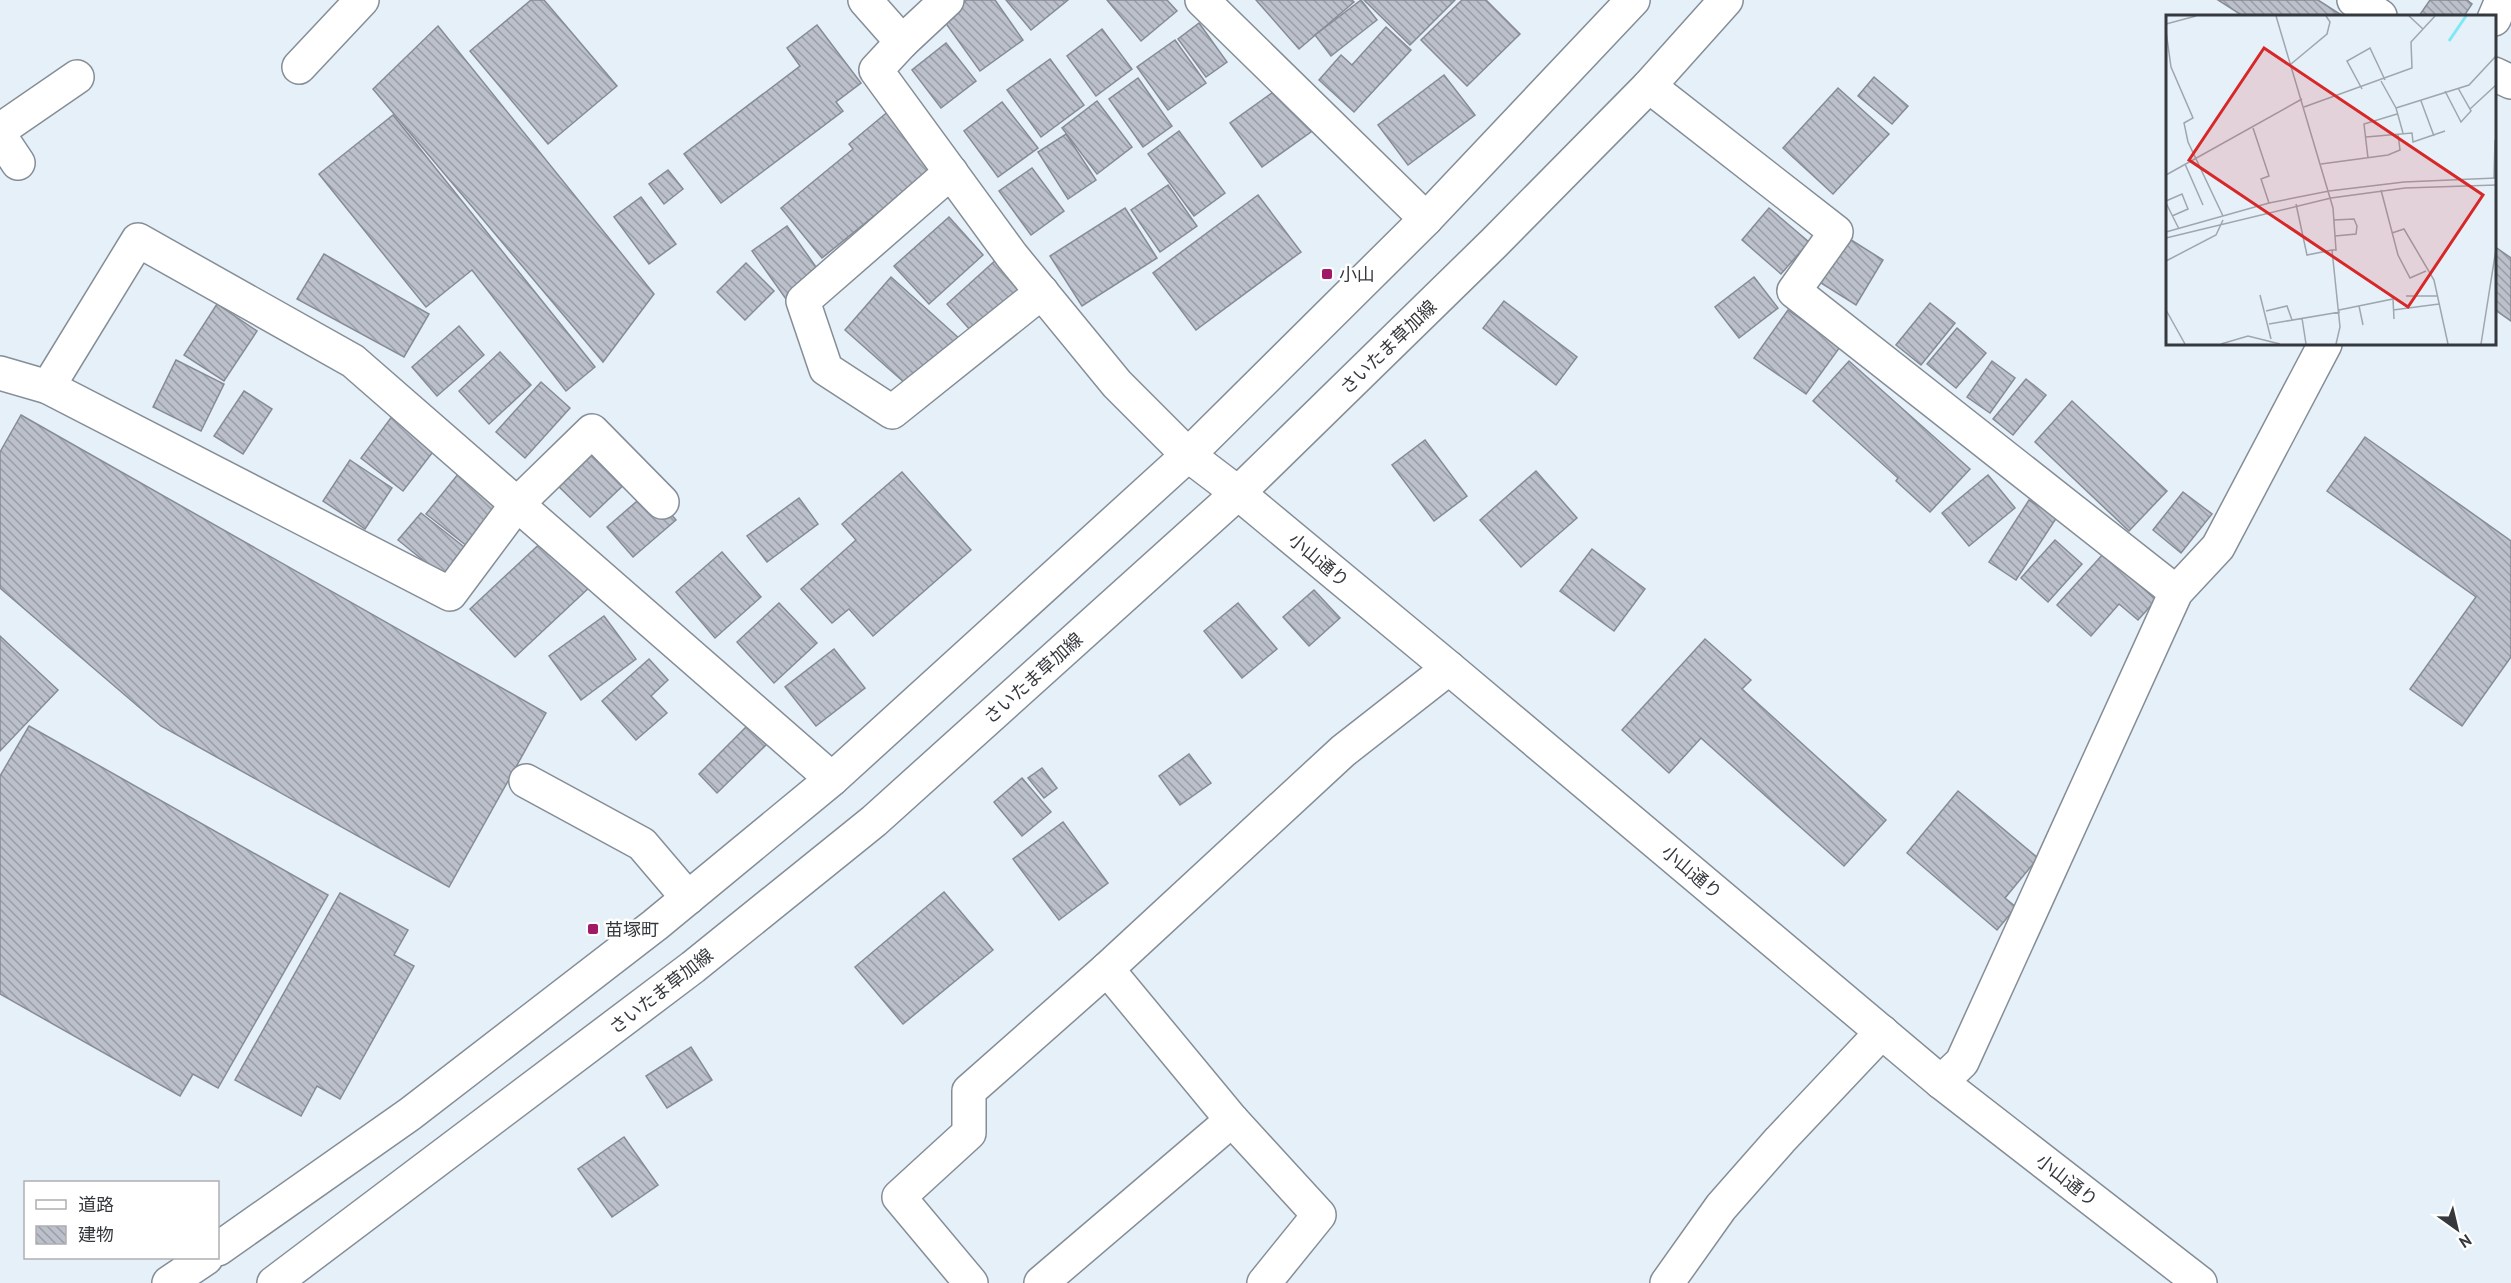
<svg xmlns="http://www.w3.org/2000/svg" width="2511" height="1283" viewBox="0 0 2511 1283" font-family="'PT Sans','Noto Sans JP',sans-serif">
  <defs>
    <pattern id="building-back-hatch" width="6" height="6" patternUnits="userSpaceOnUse" patternTransform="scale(1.5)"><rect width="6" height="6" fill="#bbc0cb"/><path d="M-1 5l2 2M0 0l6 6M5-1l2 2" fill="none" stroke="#999da6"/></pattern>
  </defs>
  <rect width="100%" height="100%" fill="#e6f0f9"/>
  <!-- building -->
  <g fill="url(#building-back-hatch)" stroke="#878b96" stroke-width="1.5">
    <polygon points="531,0 544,0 617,86 548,144 470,51"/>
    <polygon points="967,0 995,0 1023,40 980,71 942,18"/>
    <polygon points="1006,0 1068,0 1031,30"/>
    <polygon points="1107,0 1167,0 1177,11 1141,41"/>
    <polygon points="1256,0 1352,0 1354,2 1299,49"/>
    <polygon points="1361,0 1377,20 1331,56 1315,35"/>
    <polygon points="1364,0 1455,0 1410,45"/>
    <polygon points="1462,0 1486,0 1520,34 1467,86 1421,40"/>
    <polygon points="2218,0 2318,0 2343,16 2243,16"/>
    <polygon points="2430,0 2467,0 2472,4 2464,16 2419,16"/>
    <polygon points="1199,23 1227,62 1206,77 1178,39"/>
    <polygon points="817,25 861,83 836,102 843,111 721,203 684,154 800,66 787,48"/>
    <polygon points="438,26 654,294 603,362 373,89"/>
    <polygon points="1386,27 1411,50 1354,112 1319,80 1341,55 1352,65"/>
    <polygon points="1102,29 1132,69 1096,96 1067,56"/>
    <polygon points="1175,40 1206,83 1168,110 1137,67"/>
    <polygon points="946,43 976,81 941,108 912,70"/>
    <polygon points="1050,59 1084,105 1041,137 1007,90"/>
    <polygon points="1444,75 1475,115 1408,165 1378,125"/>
    <polygon points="1874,77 1908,106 1892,124 1858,96"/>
    <polygon points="1138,78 1172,126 1143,147 1109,99"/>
    <polygon points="1283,85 1315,129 1262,167 1230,123"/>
    <polygon points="1838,88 1889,134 1833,194 1783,148"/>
    <polygon points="1097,101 1132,147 1097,174 1062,128"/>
    <polygon points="1002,102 1038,148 998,177 964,131"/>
    <polygon points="890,110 936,166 822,258 781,208 853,149 849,144"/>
    <polygon points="393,115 595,367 566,391 472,270 426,307 319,174"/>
    <polygon points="1179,131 1225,193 1194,216 1148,154"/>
    <polygon points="1066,134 1096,180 1068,199 1038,152"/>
    <polygon points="1032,168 1064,211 1031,235 999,191"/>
    <polygon points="668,170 683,189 664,204 649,184"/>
    <polygon points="1168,185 1197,226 1160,252 1131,210"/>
    <polygon points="1258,195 1301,252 1196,330 1153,273"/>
    <polygon points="641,197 676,244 649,264 614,217"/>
    <polygon points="1125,208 1157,258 1082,306 1050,256"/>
    <polygon points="1769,208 1809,242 1781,274 1742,240"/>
    <polygon points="949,217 983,255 929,304 894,266"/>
    <polygon points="787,226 821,274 786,299 752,251"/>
    <polygon points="1848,238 1883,260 1856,305 1821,283"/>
    <polygon points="2494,246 2511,258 2511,321 2494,309"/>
    <polygon points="324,254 429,314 404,357 297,299"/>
    <polygon points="998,258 1023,286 972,332 947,304"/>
    <polygon points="746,263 774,291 745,320 717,292"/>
    <polygon points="891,277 961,340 915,392 845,330"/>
    <polygon points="1754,277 1778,308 1739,338 1715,307"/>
    <polygon points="1504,301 1577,357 1556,385 1483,328"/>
    <polygon points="1930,303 1955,323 1921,365 1896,345"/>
    <polygon points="217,304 257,331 224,381 184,355"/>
    <polygon points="1788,310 1840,347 1806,394 1754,358"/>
    <polygon points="459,326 484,355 437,396 412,367"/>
    <polygon points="1957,328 1986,353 1956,388 1927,364"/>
    <polygon points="500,352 531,385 489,424 459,391"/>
    <polygon points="176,360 224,384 201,431 153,407"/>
    <polygon points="1849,361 1970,469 1930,512 1896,481 1898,478 1813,401"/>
    <polygon points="1992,361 2015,378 1990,413 1967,397"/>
    <polygon points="2026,379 2046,395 2013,435 1993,419"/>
    <polygon points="541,382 570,408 525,458 496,432"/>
    <polygon points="244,391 272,409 243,454 214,436"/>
    <polygon points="2072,401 2167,491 2129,531 2035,442"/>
    <polygon points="396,411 439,444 403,491 361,458"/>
    <polygon points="21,415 546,713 449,887 161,726 0,588 0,452"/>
    <polygon points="2365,437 2511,541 2511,657 2462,726 2410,689 2476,597 2327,491"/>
    <polygon points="595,440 632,477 590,517 553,481"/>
    <polygon points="1425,440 1467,496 1434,521 1392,465"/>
    <polygon points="350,460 392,488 365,529 323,501"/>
    <polygon points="463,468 508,505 472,550 426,514"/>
    <polygon points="1536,471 1577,518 1521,567 1480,520"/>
    <polygon points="902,472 971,550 873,636 849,609 832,623 801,589 856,540 842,524"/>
    <polygon points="1988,475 2015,508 1969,546 1942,513"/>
    <polygon points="650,490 676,520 633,557 607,527"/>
    <polygon points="2183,492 2212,514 2181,553 2153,530"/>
    <polygon points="799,498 818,524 767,562 747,536"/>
    <polygon points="2029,500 2057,517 2016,580 1989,562"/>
    <polygon points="421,513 468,550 445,578 398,540"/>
    <polygon points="547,537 592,585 515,657 470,609"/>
    <polygon points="2055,540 2082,564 2048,602 2021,578"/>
    <polygon points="1592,549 1645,589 1614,631 1560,591"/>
    <polygon points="722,552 761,597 715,638 676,592"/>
    <polygon points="2104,553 2156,600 2138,620 2119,604 2091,636 2057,605"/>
    <polygon points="1314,590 1340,618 1309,646 1283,617"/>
    <polygon points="779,603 817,643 774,683 737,642"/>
    <polygon points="1238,603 1277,649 1242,678 1204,631"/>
    <polygon points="604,616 636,659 581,700 549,656"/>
    <polygon points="0,636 58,690 0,751"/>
    <polygon points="1705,639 1751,680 1742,689 1886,820 1844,866 1701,738 1669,773 1622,730"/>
    <polygon points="834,649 865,688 816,726 785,687"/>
    <polygon points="649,659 668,680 651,696 667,713 636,740 602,701"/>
    <polygon points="751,722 770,741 717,793 699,774"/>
    <polygon points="29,726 328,895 218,1088 193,1074 180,1096 0,994 0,776"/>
    <polygon points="1189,754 1211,783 1180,805 1159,776"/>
    <polygon points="1042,768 1057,788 1044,798 1028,778"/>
    <polygon points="1022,778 1051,812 1022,836 994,802"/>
    <polygon points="1958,791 2038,858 2005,898 2016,907 1997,930 1907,853"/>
    <polygon points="1063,822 1108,883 1059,920 1013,859"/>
    <polygon points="944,892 993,950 903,1024 855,967"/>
    <polygon points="340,893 408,930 394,955 414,966 340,1099 317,1086 301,1116 235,1080"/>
    <polygon points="691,1047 712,1080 667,1108 646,1076"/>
    <polygon points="624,1137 658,1185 612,1217 578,1169"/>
  </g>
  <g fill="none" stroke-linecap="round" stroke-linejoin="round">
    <!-- minor casing -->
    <g stroke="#858e96" stroke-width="36">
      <g id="minor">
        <polyline points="865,0 902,42 876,70 1012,256 1117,384 1188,455 1238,493 1449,668 1941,1082 2200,1283"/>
        <polyline points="1202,0 1426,219"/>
        <polyline points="2354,0 2380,16"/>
        <polyline points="2494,19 2502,0"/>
        <polyline points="902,42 947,0"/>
        <polyline points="299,67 362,0"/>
        <polyline points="2494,74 2511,82"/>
        <polyline points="1649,86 1836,232 1794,291 2176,592"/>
        <polyline points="0,130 77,77"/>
        <polyline points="0,136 18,163"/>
        <polyline points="951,172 803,301 826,369 892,412 1042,292"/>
        <polyline points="0,373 48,387 450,594 517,504 592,431 662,502"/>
        <polyline points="48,387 138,240 353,361 832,779"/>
        <polyline points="526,781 642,844 688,898"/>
        <polyline points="1107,969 1232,1120 1319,1215 1264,1283"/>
        <polyline points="1941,1082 1962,1062 2176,592 2218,547 2325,344"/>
        <polyline points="971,1283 899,1197 969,1133 969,1091 1107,969 1343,751 1449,668"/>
        <polyline points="1041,1283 1232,1120"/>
        <polyline points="1667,1283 1721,1207 1780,1140 1882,1032"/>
      </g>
    </g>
    <!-- major casing -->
    <g stroke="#858e96" stroke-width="36">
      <g id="major">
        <polyline points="218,1249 410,1114 655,925 832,779 1188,455 1426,219 1633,0"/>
        <polyline points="169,1283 206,1258"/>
        <polyline points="274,1283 693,967 874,821 1238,493 1494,243 1649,86 1726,0"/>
      </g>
    </g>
    <!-- minor -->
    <use href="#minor" stroke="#fff" stroke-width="33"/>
    <!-- major -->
    <use href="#major" stroke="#fff" stroke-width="33"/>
  </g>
  <!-- markers -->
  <g fill="#a01a68" stroke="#fff" stroke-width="2">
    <rect x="1321" y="268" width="12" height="12" rx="3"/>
    <rect x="587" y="923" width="12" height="12" rx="3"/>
  </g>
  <g text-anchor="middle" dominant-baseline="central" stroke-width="5" stroke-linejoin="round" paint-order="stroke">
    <!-- poi labels -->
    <g font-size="18" fill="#35383c" stroke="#fff" text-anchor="start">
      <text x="1339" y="274">小山</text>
      <text x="605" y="929">苗塚町</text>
    </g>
    <!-- street labels -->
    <g font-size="18" fill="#35383c" stroke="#fff">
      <text transform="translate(1388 347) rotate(-44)">さいたま草加線</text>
      <text transform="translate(1319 560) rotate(40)">小山通り</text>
      <text transform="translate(1033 678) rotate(-42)">さいたま草加線</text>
      <text transform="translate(1692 872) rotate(40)">小山通り</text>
      <text transform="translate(661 991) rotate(-38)">さいたま草加線</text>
      <text transform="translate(2067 1180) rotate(38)">小山通り</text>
    </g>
  </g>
  <!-- overview -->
  <g transform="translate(2166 15)">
    <rect width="330" height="330" fill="#e6f0f9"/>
    <path fill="none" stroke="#7ee8f5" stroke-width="3" d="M 283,26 L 300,1"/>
    <path fill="none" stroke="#9fa6ad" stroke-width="1.5" d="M 110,1 L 167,193 L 170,235 L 166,235 L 174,312 L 170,329M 243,1 L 257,14M 0,9 L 30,1M 0,16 L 5,52 L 27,103 L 18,108 L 22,127 L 57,201M 125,49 L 161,19 L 164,7 L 160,1M 215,66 L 230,93 L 237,118M 196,74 L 181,46 L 204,33 L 219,65M 279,76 L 295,107 L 305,96 L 292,73M 255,86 L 268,121M 138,92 L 246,53 L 245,27 L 269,1M 230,93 L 303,70 L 330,41M 304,94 L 330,70M 87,113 L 103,161 L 95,164 L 103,188M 200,122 L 246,118 L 247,127 L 279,116M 202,143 L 198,109 L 231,99M 19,149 L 37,190M 155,149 L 222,140 L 234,135 L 232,119M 0,160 L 136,84M 328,163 L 329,125M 215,175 L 232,240 L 244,263 L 260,256M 0,186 L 16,179 L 22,194 L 6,201M 0,188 L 13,214M 130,189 L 141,240 L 166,235M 168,205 L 188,204 L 191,211 L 190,219 L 169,221M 0,217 L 103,188 L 163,176 L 238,167 L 330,163M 226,218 L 238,214 L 268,265 L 282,329M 0,223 L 165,183 L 239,173 L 330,170M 0,246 L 50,220 L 57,205M 94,280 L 105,324M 240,281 L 272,281M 193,291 L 197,310M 0,295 L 19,329M 173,295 L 227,284 L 228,304M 227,295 L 273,289M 100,296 L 121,291 L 126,305M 136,303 L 140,329M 103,309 L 174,297M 55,329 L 82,321 L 114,329M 315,329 L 330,234"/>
    <path fill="#d62828" fill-opacity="0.15" stroke="#d62828" stroke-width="3" d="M 98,33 L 317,180 L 242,292 L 23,145 Z"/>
    <rect width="330" height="330" fill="none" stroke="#35383c" stroke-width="3"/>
  </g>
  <!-- legend -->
  <rect x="24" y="1181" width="195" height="78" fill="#ffffff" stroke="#aeafb1" stroke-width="1.5"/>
  <rect x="36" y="1200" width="30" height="9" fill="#ffffff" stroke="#aeafb1" stroke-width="1.5"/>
  <text x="78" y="1211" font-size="18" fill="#35383c">道路</text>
  <rect x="36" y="1226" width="30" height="18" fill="url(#building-back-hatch)" stroke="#aeafb1" stroke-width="1.5"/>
  <text x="78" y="1241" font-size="18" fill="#35383c">建物</text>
  <!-- north arrow -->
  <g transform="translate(2457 1229) rotate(146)" stroke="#ffffff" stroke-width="4.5" paint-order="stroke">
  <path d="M0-4.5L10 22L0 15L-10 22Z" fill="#35383c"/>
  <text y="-9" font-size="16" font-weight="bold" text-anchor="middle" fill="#35383c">N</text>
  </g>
</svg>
